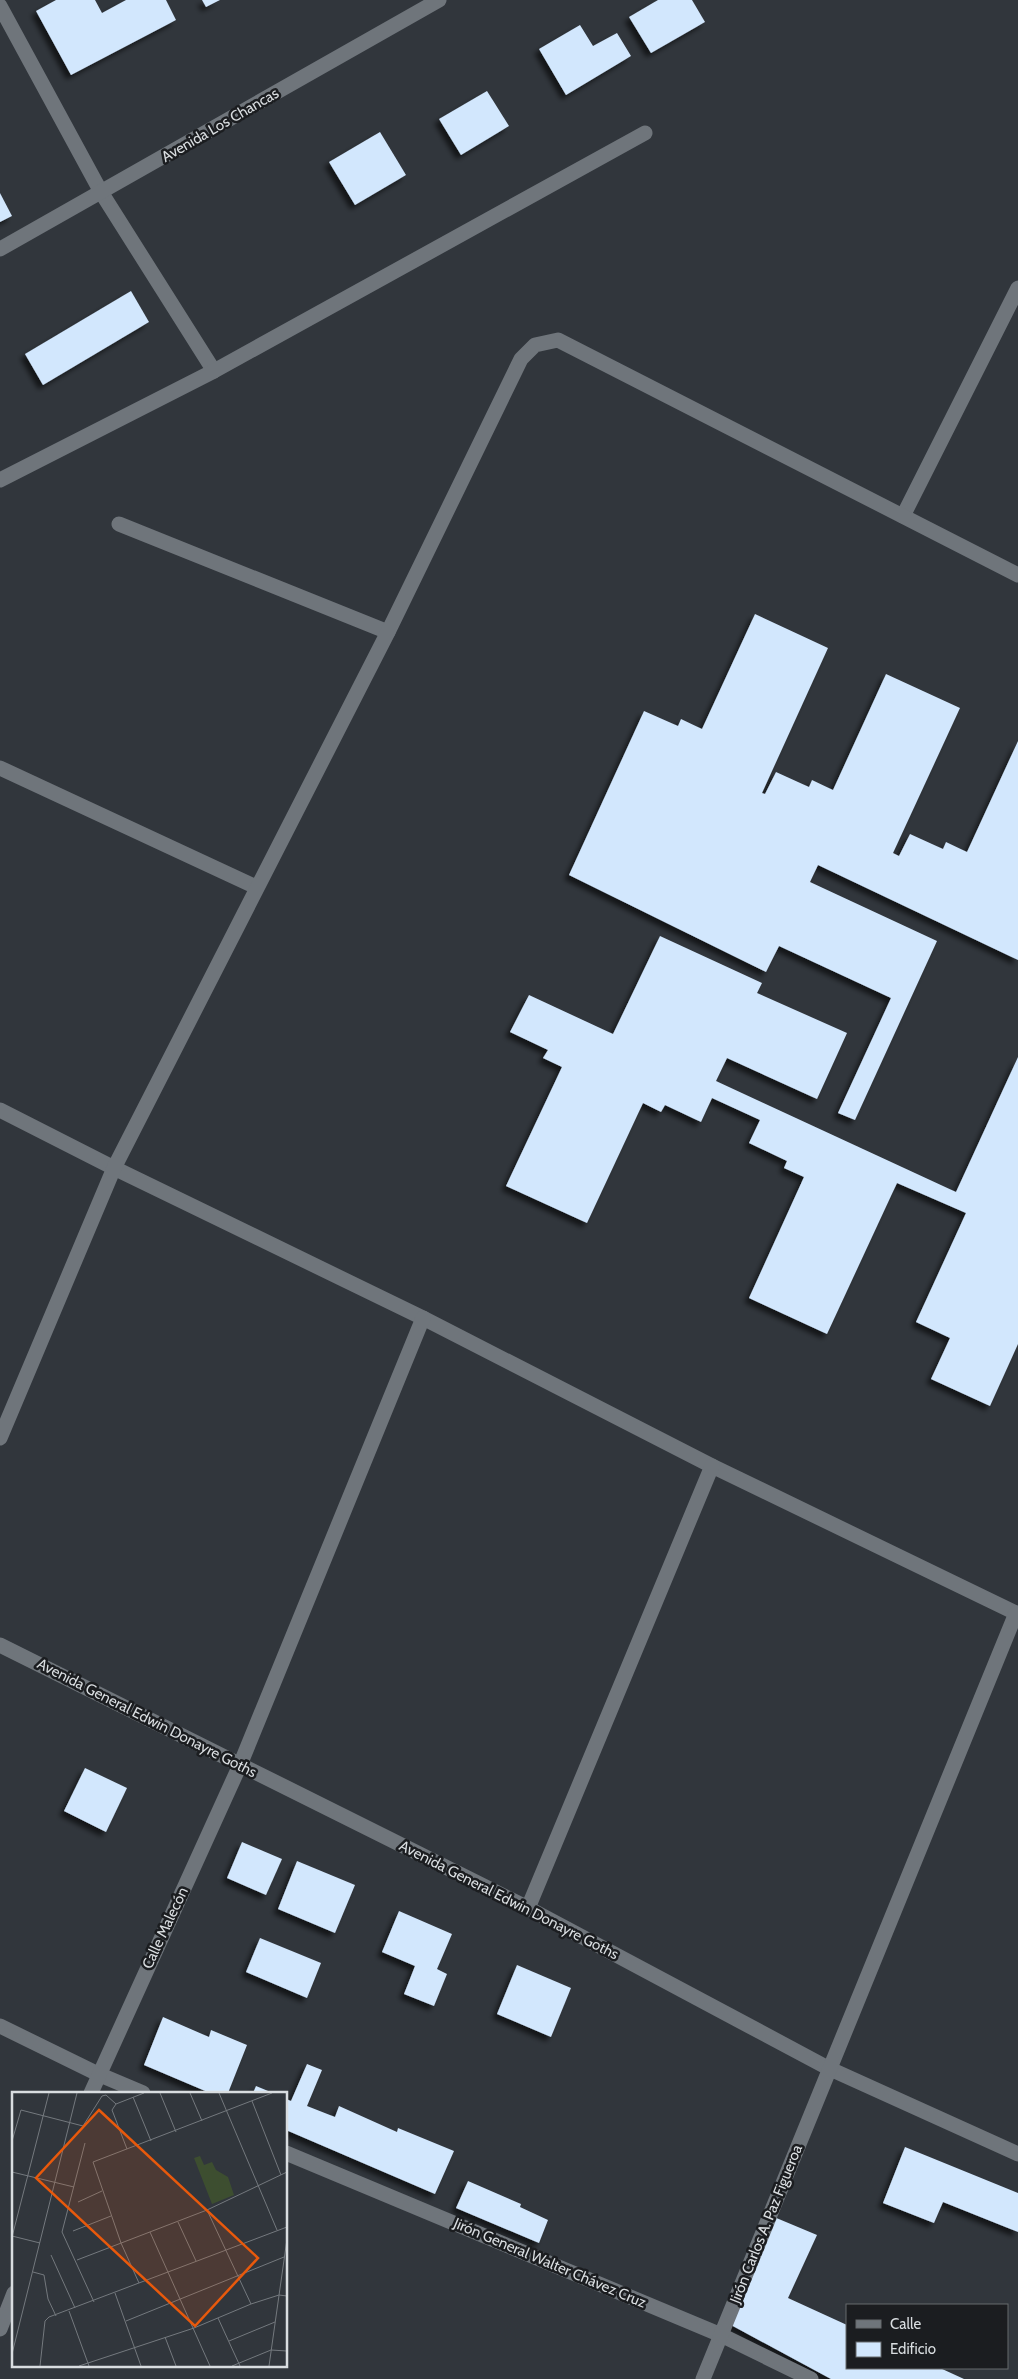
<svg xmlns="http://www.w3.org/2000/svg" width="1018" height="2379" viewBox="0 0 1018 2379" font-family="Cabin,sans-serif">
  <defs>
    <filter id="shadow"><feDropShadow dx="-4.5" dy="4.5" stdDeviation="2.5" flood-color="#0009"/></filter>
  </defs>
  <rect width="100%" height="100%" fill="#31363c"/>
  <!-- building -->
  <g fill="#d2e7fd" filter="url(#shadow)">
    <polygon points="56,0 95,0 102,13 126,0 166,0 176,20 71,75 36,11"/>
    <polygon points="202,0 220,0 206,7"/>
    <polygon points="658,0 692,0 705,22 651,53 629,17"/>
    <polygon points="580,25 593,46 617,33 631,56 566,95 539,49"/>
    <polygon points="487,91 509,126 461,155 439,119"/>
    <polygon points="380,132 406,175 355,205 329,162"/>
    <polygon points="0,193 12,216 0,222"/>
    <polygon points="131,291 149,322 43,385 25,354"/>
    <polygon points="755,614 828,648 762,793 765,794 776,772 809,787 812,780 833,790 886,674 960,708 893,853 899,856 910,834 943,849 946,842 967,852 1018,741 1018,960 818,865 810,882 937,941 855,1120 838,1113 891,998 779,946 766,972 569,875 644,711 678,726 681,719 702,729"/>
    <polygon points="660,936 762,983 757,993 847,1033 817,1099 727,1058 716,1081 956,1192 1018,1057 1018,1344 990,1406 931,1379 950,1338 916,1322 966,1213 897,1183 827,1334 749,1298 804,1177 784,1168 787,1161 749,1143 760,1120 712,1098 701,1122 665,1105 661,1112 643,1103 587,1223 506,1186 562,1067 543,1058 548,1050 510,1032 529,995 613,1034"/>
    <polygon points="85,1768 127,1788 106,1832 64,1811"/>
    <polygon points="242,1842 282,1859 266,1895 227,1878"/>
    <polygon points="297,1861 355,1885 335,1933 278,1909"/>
    <polygon points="399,1911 452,1934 437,1969 447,1974 434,2006 404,1994 415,1966 382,1952"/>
    <polygon points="260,1938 321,1963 307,1998 246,1972"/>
    <polygon points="517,1965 571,1988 551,2037 497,2014"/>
    <polygon points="163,2017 209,2037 211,2030 247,2045 228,2093 210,2093 144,2065"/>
    <polygon points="307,2064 322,2070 307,2106 335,2117 339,2106 397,2132 398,2128 454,2151 435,2194 286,2130 286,2099 291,2101"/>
    <polygon points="256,2086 273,2093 253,2093"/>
    <polygon points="905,2147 1018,2193 1018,2232 943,2202 934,2223 883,2203"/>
    <polygon points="468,2181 521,2204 520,2207 548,2220 539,2243 456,2208"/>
    <polygon points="774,2217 817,2235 788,2298 847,2325 847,2368 940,2368 964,2379 831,2379 731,2325"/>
  </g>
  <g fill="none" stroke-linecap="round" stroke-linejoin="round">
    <!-- street -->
    <g stroke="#6f757b" stroke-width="15">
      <polyline points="0,6 101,192 214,371"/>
      <polyline points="0,249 439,0"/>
      <polyline points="0,480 214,371 645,133"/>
      <polyline points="903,516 1018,288"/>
      <polyline points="119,524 388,632"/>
      <polyline points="0,768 256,887"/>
      <polyline points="0,1110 114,1168 423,1318 712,1466 1018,1614"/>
      <polyline points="0,1438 114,1168 388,632 521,359 535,345 558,340 1018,575"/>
      <polyline points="0,1645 528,1908 828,2068 1018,2154"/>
      <polyline points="528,1908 712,1466"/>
      <polyline points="0,2026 98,2074 143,2093"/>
      <polyline points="91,2093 240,1765 423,1318"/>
      <polyline points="286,2153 721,2335 811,2379"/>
      <polyline points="0,2329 14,2293"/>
      <polyline points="703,2379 1016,1613"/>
    </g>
  </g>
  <g text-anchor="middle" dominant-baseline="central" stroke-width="5" stroke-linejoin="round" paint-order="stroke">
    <!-- street labels -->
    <g font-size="15" fill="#d9dde0" stroke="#1b1d20">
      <text transform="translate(220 125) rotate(-30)">Avenida Los Chancas</text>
      <text transform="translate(147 1718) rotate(27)">Avenida General Edwin Donayre Goths</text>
      <text transform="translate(509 1900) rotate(27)">Avenida General Edwin Donayre Goths</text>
      <text transform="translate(165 1928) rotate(-65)">Calle Malecón</text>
      <text transform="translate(766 2224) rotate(-68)">Jirón Carlos A. Paz Figueroa</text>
      <text transform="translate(550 2263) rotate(23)">Jirón General Walter Chávez Cruz</text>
    </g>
  </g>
  <!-- overview -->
  <g transform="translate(12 2092)">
    <rect width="275" height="275" fill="#31363c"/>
    <path d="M 188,64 L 192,73 L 200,70 L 204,78 L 216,85 L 222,103 L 200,112 L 182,66 Z" fill="#3d4e30"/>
    <path fill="none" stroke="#74797e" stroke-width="1" d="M 148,1 L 164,40M 178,1 L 190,29M 207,1 L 265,138M 121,5 L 139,49M 240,9 L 269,83M 0,49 L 9,18 L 71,34 L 90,4 L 94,3 L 104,12M 73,51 L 50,140 L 82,210M 115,57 L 100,18 L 104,12 L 132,1M 0,80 L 62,95M 66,110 L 90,99M 195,118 L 239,212M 166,130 L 184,169M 61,139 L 99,124M 138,140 L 198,274M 0,144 L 28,151M 0,145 L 37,1M 39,163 L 63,216M 65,168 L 195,118 L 275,80M 21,180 L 32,183 L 36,207 L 44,224M 127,191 L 109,151 L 81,70 L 260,1M 103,201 L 129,274M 57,219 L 77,274M 206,226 L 228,274M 114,229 L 272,165M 153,245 L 164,274M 217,249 L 263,230M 0,262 L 65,1M 28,274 L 33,229 L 37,225 L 275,135M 67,274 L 182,236 L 239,212 L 267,203 L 275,204M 220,274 L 259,258 L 275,259M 257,274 L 275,147"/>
    <path fill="#e8590c" fill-opacity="0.15" stroke="#e8590c" stroke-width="2.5" d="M 87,18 L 246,166 L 183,234 L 24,86 Z"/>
    <rect width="275" height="275" fill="none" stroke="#d9dde0" stroke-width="2.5"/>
  </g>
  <!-- legend -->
  <rect x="846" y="2304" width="162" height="65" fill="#1b1d20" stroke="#676a6d"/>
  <rect x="856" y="2320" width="25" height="8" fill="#6f757b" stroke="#676a6d"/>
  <text x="890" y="2329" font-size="15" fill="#d9dde0">Calle</text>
  <rect x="856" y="2342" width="25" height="15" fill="#d2e7fd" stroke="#676a6d"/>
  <text x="890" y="2354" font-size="15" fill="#d9dde0">Edificio</text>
</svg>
